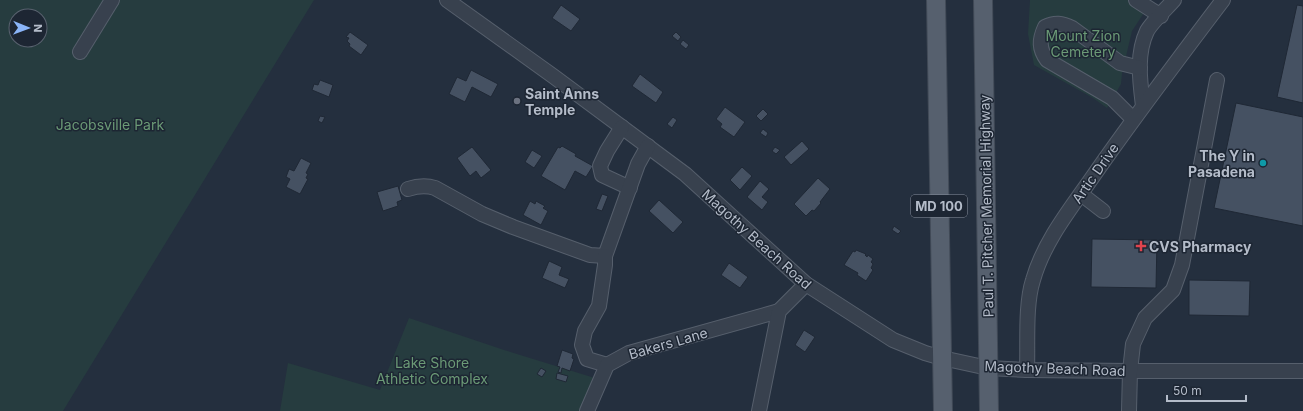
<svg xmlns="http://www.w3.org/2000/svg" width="1303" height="411" viewBox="0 0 1303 411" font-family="Inter,sans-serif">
  <rect width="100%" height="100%" fill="#242f3e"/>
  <!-- green -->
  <g fill="#263c3f" fill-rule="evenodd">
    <path d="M 0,0 L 314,0 L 63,411 L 0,411 ZM 16,16 L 40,16 L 40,40 L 16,40 Z"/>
    <polygon points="1030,0 1147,0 1151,2 1132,31 1122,73 1121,84 1107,108 1093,98 1034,65 1028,34"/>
    <polygon points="409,318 504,350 598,379 588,411 280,411 288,363 380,390"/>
  </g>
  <!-- building -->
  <g fill="#455162" stroke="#1f2835">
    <polygon points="561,5 580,19 571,31 552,18"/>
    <polygon points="1297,5 1303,6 1303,103 1277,97"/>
    <polygon points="350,32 368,45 361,55 349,46 350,44 347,41 349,38 346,37"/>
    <polygon points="676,32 681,37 678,41 672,36"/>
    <polygon points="683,40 689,45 686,49 680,44"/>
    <polygon points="471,70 498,84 491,97 472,87 465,102 449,94 457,77 466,81"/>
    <polygon points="640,74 663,92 656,103 632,86"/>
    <polygon points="320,80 333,85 329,97 312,90 314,84 318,85"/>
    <polygon points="1236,103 1303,117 1303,226 1214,208"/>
    <polygon points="725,107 745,122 734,137 720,127 722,124 716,119"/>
    <polygon points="763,109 768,114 761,121 756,116"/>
    <polygon points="320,116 325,117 322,123 318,121"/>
    <polygon points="673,117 677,120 672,128 667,124"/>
    <polygon points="763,129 768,133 766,137 760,133"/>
    <polygon points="802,141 809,149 791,165 784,157"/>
    <polygon points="562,146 576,154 575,156 593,166 586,177 575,171 565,190 541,176 558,147 560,148"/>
    <polygon points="472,147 491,170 481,178 476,171 470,176 457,158"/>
    <polygon points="775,147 780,150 776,154 772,151"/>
    <polygon points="532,150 542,156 534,168 525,162"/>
    <polygon points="301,158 311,163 306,173 308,174 306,178 308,179 300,194 286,187 290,179 286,177 289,169 294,171"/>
    <polygon points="742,167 752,176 740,190 730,180"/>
    <polygon points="818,178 830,189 820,202 821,203 814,211 812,210 806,216 794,204"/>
    <polygon points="760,181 769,189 762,197 768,202 762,210 747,197"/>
    <polygon points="398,186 402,200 397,202 398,206 383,211 377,192"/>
    <polygon points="602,194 608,196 602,211 596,209"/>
    <polygon points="659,200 683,222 673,233 649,211"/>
    <polygon points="530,201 535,204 536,201 545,206 543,208 548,211 541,225 523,215"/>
    <polygon points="894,226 901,231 898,234 892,230"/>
    <polygon points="1092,239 1157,240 1156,288 1091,287"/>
    <polygon points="856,250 866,254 865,255 867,257 868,255 873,259 871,262 873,264 871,268 873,270 866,281 857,275 858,273 844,265 853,251 855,252"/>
    <polygon points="549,261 562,267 559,275 569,279 565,288 542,278"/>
    <polygon points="729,263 748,277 740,288 721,275"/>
    <polygon points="1189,280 1250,281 1249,316 1189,315"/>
    <polygon points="804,330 815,337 805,352 795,345"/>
    <polygon points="562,350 573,354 572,358 574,359 570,371 562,368 561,373 558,372 560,367 557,366"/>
    <polygon points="541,368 546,371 542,377 537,374"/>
    <polygon points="557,373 568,376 566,382 556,379"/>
  </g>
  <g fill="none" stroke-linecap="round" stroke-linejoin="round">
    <!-- minor casing -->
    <g stroke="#565f6c" stroke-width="16">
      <g id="minor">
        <polyline points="447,0 553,76 685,174 806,284 893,340 925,353 942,358 988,368 1027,370 1130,371 1303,371"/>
        <polyline points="1136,0 1161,16"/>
        <polyline points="80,52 112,0"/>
        <path d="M 1143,106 C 1140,81 1136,54 1147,31 C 1152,22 1167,8 1174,0"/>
        <path d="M 1133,119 L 1112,98 L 1047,60 C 1039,49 1039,40 1045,27 C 1055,22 1062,23 1072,28 L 1120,63 L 1140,68"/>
        <polyline points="622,127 607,151 600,166 602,175 630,188"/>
        <path d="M 408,189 C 417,186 426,185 435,188 L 482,214 L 513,227 L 590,255 L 605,256 L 638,164 L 648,146"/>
        <polyline points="1081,194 1103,211"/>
        <polyline points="605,256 605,265 599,306 585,331 582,345 587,359 607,365"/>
        <path d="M 1027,370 C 1028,343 1025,305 1033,280 C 1044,241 1071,208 1094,175 C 1135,116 1179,58 1223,0"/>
        <polyline points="587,411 607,365 629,353 779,311"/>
        <polyline points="759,411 779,311 806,284"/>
        <polyline points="1129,411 1130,371 1133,344 1145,318 1173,290 1182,265 1217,80"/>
      </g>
    </g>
    <!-- major casing -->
    <g stroke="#414a57" stroke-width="20">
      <g id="major">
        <polyline points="936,0 943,411"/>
        <polyline points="983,0 989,411"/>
      </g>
    </g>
    <!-- minor -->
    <use href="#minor" stroke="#38414e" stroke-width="14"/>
    <!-- major -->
    <use href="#major" stroke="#56606e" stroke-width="18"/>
  </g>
  <!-- markers -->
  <circle fill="#6b7280" stroke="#1d2633" stroke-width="1.5" cx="517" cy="101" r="4"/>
  <circle fill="#0f9aa8" stroke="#1d2633" stroke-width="1.5" cx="1263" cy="163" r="4"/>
  <path fill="#e0444e" stroke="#1d2633" stroke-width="1.5" d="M1139 240h4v4h4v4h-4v4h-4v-4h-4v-4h4z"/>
  <g text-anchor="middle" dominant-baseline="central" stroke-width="3" stroke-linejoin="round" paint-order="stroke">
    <!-- shield labels -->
    <rect fill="#1d2633" stroke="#878f9c" stroke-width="1" x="911" y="195" width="56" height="22" rx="3"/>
    <g font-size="13" font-weight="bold" fill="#b4bcc9">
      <text x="939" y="206">MD 100</text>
    </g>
    <!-- park labels -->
    <g font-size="14" fill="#6b9a76" stroke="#1d2633">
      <text x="1083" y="35">Mount Zion<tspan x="1083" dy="16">Cemetery</tspan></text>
      <text x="110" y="124">Jacobsville Park</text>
      <text x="432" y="362">Lake Shore<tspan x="432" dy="16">Athletic Complex</tspan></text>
    </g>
    <!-- poi labels -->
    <g font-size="14" font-weight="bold" fill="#b4bcc9" stroke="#1d2633" text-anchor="start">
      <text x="525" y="93">Saint Anns<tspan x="525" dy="16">Temple</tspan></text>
      <text x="1255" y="155" text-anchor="end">The Y in<tspan x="1255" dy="16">Pasadena</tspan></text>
      <text x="1149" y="246">CVS Pharmacy</text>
    </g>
    <!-- street labels -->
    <g font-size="14" fill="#b4bcc9" stroke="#1d2633">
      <text transform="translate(1095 173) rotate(-55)">Artic Drive</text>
      <text transform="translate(986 206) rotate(-91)">Paul T. Pitcher Memorial Highway</text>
      <text transform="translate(757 239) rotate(42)">Magothy Beach Road</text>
      <text transform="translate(668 343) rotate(-16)">Bakers Lane</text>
      <text transform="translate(1055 368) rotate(2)">Magothy Beach Road</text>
    </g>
  </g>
  <!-- north arrow -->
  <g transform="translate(28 28) rotate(91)"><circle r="19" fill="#1d2633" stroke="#59626f"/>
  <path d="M0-3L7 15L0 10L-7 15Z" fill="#8ab4f8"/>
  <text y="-6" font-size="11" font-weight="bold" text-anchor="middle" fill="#b4bcc9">N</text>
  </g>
  <!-- scale -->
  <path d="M1167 395v6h79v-6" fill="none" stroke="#b4bcc9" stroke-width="2"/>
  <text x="1173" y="395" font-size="12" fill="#b4bcc9" stroke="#1d2633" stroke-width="3" paint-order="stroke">50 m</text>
</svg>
